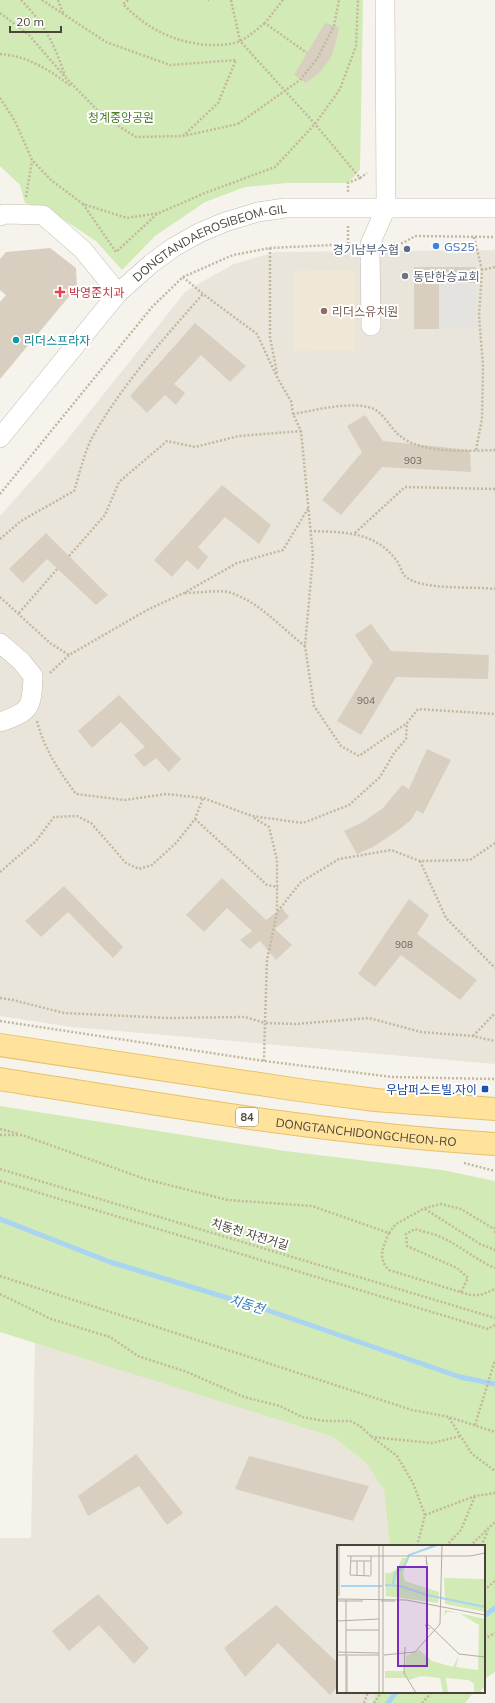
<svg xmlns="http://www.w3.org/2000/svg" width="495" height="1703" viewBox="0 0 495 1703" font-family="Mulish,'Noto Sans KR',sans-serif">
  <rect width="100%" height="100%" fill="#f6f3ec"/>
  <!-- residential -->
  <g fill="#eae5da">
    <polygon points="495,250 495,1064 72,1027 0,1016 0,516 63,445 186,291 234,264 275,252"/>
    <polygon points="35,1342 333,1437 366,1463 384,1490 390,1546 338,1546 338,1692 374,1692 375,1697 369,1703 0,1703 0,1538 31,1538"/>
  </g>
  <!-- education -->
  <polygon fill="#efe8d6" points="355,270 355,350 293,351 293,271"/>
  <!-- green -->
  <g fill="#d2eab5">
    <polygon points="0,0 363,0 360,170 348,183 287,183 245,187 205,202 155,236 122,270 96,241 49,210 25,203 20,185 0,166"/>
    <polygon points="0,1106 285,1151 442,1170 495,1181 495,1672 484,1679 484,1546 390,1546 384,1490 366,1463 333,1437 0,1332"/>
    <polygon points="374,1692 474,1692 465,1703 371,1703 375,1697"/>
  </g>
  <!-- parking -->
  <rect fill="#e5e3e0" x="439" y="283" width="37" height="46"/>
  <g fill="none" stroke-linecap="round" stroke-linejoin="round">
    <!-- stream -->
    <g stroke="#a9d4f2" stroke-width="5">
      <polyline points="0,1219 110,1262 264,1309 460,1377 495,1384"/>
      <polyline points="484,1616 495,1608"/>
      <polyline points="388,1703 396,1692"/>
    </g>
  </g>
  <!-- building -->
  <g fill="#d8cfc1">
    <polygon points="325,23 339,27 336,42 331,57 321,71 306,83 294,75"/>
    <polygon points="50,248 76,268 77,287 0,379 0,302 6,295 0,290 0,259 6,252"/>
    <polygon points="414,267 476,267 476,283 439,283 439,329 414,329"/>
    <polygon points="195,323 246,366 230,382 201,355 174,384 185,393 176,405 165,395 147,413 130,396"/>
    <polygon points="365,415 383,441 470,450 471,472 382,467 341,515 322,500 362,452 347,426"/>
    <polygon points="222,485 271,525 259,544 225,517 198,547 208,557 198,570 187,560 172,577 154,560"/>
    <polygon points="46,533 108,595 96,605 47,559 23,583 9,569"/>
    <polygon points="371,624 391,651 489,655 488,679 396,677 361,735 337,721 373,662 355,635"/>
    <polygon points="119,695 181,759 169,772 156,758 144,767 134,755 145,747 121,722 92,748 78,731"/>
    <polygon points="427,749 451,760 423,814 417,810 411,820 397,831 373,847 357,854 344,831 363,822 383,808 402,785 409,789"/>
    <polygon points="222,878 266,920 282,908 289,917 275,929 292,945 276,960 260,941 250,949 240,940 252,931 227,908 204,932 186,915"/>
    <polygon points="64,886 123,947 113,958 68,912 41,937 25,921"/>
    <polygon points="409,899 429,915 417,934 477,980 460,1000 401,955 375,987 358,974"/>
    <polygon points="136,1454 183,1513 167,1525 139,1486 88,1516 78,1496"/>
    <polygon points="249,1456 369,1486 353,1521 235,1489"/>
    <polygon points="98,1594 149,1648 134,1664 99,1625 69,1651 52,1631"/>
    <polygon points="276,1605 338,1663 338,1686 330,1695 278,1643 245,1677 224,1648"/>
  </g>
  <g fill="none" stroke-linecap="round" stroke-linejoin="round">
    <!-- minor casing -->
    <g stroke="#c2bbae" stroke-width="20">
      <g id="minor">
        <polyline points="0,216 4,214 43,215 83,250 118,293"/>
        <polyline points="371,326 370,244 386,208 385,0"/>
        <path id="s1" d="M 0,438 L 118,293 L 152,263 L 174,247 L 199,233 L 225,222 L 258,212 L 285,208 L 495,208"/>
        <path d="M 0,643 L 21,661 L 33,676 C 32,707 31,712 0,722"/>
      </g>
    </g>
    <!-- major casing -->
    <g stroke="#e6c16a" stroke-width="24">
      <g id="major">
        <polyline points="0,1045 299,1090 375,1100 495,1109"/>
        <path id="s2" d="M 0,1079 C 164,1105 329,1134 495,1144"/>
      </g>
    </g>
    <!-- path -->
    <g stroke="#c4b79f" stroke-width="2.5" stroke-dasharray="2 2" stroke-linecap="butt">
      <path d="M 21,0 C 44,23 55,45 65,76"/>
      <polyline points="42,0 106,42 170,65 236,60 218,103 183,136"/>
      <polyline points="58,0 63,13"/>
      <path d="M 128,0 L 123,4 C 147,29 175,43 210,45 C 219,45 232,45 240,41 C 249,37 257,29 265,23"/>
      <polyline points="208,0 209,0"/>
      <polyline points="231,0 240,41 315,124 360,178 348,183 348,192"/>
      <polyline points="283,0 265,23 307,53"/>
      <polyline points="0,13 29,35 66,78 104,117 136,137 183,136 238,124"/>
      <path d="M 0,54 C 28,56 49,70 71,86"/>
      <polyline points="300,80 317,59 334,26 339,0"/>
      <polyline points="0,98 15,121 32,160 51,180 83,204 127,218 159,213 205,193 275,167 315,124 340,89 356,46 358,0"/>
      <polyline points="360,178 367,173"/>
      <polyline points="26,197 32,161"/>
      <polyline points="83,204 116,252 158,213"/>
      <polyline points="474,237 482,270"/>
      <polyline points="348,244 348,225"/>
      <polyline points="389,244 403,243 415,236 495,237"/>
      <polyline points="270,248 270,337 277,373"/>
      <polyline points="183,277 203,294 257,334 278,379 291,401 293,414 301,431 313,556 305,646 314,706 341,746 359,756 407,723 418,709 495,714"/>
      <path d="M 293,414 C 318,410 347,401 372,408 C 383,412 391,429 400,436 C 422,454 468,451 495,450"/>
      <polyline points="476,450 482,419 483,365 479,316 482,270 495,267"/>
      <polyline points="0,494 152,307 183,277 233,255 270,248 352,244"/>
      <path d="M 310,531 C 342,532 375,531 396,560 C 400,564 401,572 405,576 C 420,591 474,586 495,589"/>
      <polyline points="355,533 405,487 495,489"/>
      <path d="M 0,539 L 21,521 L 74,491 C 80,473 84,452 93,436 C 123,384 163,339 203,294"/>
      <polyline points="69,556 105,515 119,482 167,441 195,447 239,436 301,431"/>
      <path d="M 185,593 C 196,593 217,590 228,592 C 259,601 280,627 305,646"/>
      <polyline points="0,597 50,643 69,655"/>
      <polyline points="19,613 58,568"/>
      <polyline points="50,673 69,655 149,609 184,593 237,563 283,550 309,507"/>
      <path d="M 37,721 C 44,749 59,771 76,794 L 125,800 L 166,794 L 203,798 L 252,816 L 303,823 L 349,805 L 380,777 L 394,753 L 406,739 L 407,723"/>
      <polyline points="254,818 269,827 277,860 277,911"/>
      <polyline points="195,819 267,885 278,887"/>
      <polyline points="495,843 470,860 420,861 391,850 339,859 301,882 277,912 267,960 265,1023 296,1024 369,1018 421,1032 472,1036 495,1041"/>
      <polyline points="420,861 446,918 495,968"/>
      <polyline points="0,872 36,841 54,817 77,816 91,823 126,863 139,869 152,865 176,843 195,819 203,798"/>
      <polyline points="0,998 13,1000 64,1013 169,1018 245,1017 265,1023 264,1061"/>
      <polyline points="0,1021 264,1061 392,1077 495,1079"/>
      <polyline points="473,1036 495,1013"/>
      <polyline points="0,1129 19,1134"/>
      <path d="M 0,1135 L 22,1135 L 145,1179 L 228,1200 L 312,1206 L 389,1233 C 383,1247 377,1258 389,1270 L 470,1295 L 481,1295 L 495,1289"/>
      <polyline points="464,1163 495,1171"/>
      <polyline points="0,1169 495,1318"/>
      <polyline points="0,1181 488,1329 495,1325"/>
      <polyline points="425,1209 480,1244 495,1250"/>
      <polyline points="495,1227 495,1233"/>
      <polyline points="389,1233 396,1224 425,1208 441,1204 461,1209 494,1229"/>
      <polyline points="0,1276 412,1410 449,1417 495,1432"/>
      <path d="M 461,1292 L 468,1278 L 457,1268 L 407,1246 L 406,1234 L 415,1229 C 421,1231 429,1233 436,1235 C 457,1243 474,1259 495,1268"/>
      <polyline points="0,1294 51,1319 110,1337 138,1356 187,1372 244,1397 280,1406 302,1417 325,1421 350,1421 360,1426 372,1437"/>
      <polyline points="449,1418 472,1454 495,1471"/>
      <polyline points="475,1425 495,1360"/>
      <polyline points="425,1515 413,1483 397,1456 372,1437 432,1443 461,1436"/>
      <polyline points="417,1546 425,1515 475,1496 495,1493"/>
      <polyline points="446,1546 461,1530 475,1496"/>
      <polyline points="470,1546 495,1522"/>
      <polyline points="481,1546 488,1531"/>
      <polyline points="484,1590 495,1581"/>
      <polyline points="484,1639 495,1633"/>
      <polyline points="364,1703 368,1692"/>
      <polyline points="374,1703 382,1692"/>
      <polyline points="422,1703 432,1692"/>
    </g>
    <!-- minor -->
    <use href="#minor" stroke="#fff" stroke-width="19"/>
    <!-- major -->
    <use href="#major" stroke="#ffe39c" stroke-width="22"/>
    <!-- path-bridge -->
    <polyline stroke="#c4b79f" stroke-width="2.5" stroke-dasharray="2 2" stroke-linecap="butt" points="238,124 300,80"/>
  </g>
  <!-- markers -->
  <circle fill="#3f7fe0" stroke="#fff" stroke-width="1.5" cx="436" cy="246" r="4"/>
  <circle fill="#5c6f8a" stroke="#fff" stroke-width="1.5" cx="407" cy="249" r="4"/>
  <circle fill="#6b7280" stroke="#fff" stroke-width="1.5" cx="405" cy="276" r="4"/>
  <path fill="#e0444e" stroke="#fff" stroke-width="1.5" d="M58 286h4v4h4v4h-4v4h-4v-4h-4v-4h4z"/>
  <circle fill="#8d6e63" stroke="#fff" stroke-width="1.5" cx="324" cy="311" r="4"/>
  <circle fill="#0f9aa8" stroke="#fff" stroke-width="1.5" cx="16" cy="340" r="4"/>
  <rect fill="#1a4fb4" stroke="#fff" stroke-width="1.5" x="481" y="1085" width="8" height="8" rx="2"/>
  <g text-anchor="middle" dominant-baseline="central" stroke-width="4" stroke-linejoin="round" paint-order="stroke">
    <!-- number labels -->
    <g font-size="10" fill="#6e675b">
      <text x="413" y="460">903</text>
      <text x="366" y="700">904</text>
      <text x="404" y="944">908</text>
    </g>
    <!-- shield labels -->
    <rect fill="#fff" stroke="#817c74" stroke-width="1" x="236" y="1108" width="22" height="18" rx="3"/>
    <g font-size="11" font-weight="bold" fill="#4b4439">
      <text x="247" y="1117">84</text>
    </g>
    <!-- park labels -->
    <g font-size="12" fill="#4a7f2a" stroke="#fff">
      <text x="121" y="117">청계중앙공원</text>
    </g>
    <!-- street labels -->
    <g font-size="12" fill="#4b4439" stroke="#fff">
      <text stroke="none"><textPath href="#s1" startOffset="294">DONGTANDAEROSIBEOM-GIL</textPath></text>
      <text stroke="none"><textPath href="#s2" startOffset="370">DONGTANCHIDONGCHEON-RO</textPath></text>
      <text transform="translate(250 1234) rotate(17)">치동천 자전거길</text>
    </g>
    <!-- shop labels -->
    <g font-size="12" fill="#366cbe" stroke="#fff" text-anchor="start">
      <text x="444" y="246">GS25</text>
    </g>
    <!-- service labels -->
    <g font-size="12" fill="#4e5e75" stroke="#fff" text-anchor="end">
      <text x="399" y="249">경기남부수협</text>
    </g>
    <!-- worship labels -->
    <g font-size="12" fill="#5b616d" stroke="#fff" text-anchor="start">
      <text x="413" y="276">동탄한승교회</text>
    </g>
    <!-- health labels -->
    <g font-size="12" fill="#be3a42" stroke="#fff" text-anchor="start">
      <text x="69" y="292">박영준치과</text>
    </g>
    <!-- education labels -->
    <g font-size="12" fill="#785e54" stroke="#fff" text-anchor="start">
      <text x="332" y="311">리더스유치원</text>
    </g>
    <!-- culture labels -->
    <g font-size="12" fill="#0d838f" stroke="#fff" text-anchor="start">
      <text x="24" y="340">리더스프라자</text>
    </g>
    <!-- transit labels -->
    <g font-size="12" fill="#164399" stroke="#fff" text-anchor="end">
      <text x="477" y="1089">우남퍼스트빌.자이</text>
    </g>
    <!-- water labels -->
    <g font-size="13" font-style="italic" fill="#2e7ab2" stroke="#fff">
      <text transform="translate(247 1304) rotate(17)">치동천</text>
    </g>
  </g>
  <!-- overview -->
  <g transform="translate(337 1545)">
    <rect width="148" height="148" fill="#f6f3ec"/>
    <path d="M 148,0 L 148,67 L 108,59 L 107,33 L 147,34 ZM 65,13 L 72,13 L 66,28 L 68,36 L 102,47 L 101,58 L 49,51 L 48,28 L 53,28 L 61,23 ZM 108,65 L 148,74 L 148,143 L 144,144 L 144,148 L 137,148 L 137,139 L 132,135 L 109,133 L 111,148 L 106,148 L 103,133 L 84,131 L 72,135 L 70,133 L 48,133 L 48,126 L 68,126 L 69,111 L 82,105 L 95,116 L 116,122 L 122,110 L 119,122 L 141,125 L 142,80 L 122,68 L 110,67 L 107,71 Z" fill="#d2eab5"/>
    <path fill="none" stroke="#a9d4f2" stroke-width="2" d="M 56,39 L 58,29 L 68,20 L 72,10 L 100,0M 48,40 L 63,41 L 90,50 L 148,62M 4,41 L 45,41"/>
    <path fill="none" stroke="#b2ada4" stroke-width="1" d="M 2,0 L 2,51M 46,0 L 46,148M 10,11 L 133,11 L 148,8M 14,11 L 13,30 L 34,31M 89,11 L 90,20 L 89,15M 14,16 L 34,16M 20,16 L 20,30M 27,16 L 27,30M 34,30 L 34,11M 0,54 L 69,55 L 148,70M 9,55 L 9,148M 0,56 L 26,56M 44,56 L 58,56M 0,76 L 42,74M 93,83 L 91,84 L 88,80 L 92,80 L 122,109 L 148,112M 9,85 L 42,85M 68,102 L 67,128 L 79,148M 0,107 L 42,108M 0,110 L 42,110M 47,110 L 78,107 L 103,79 L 105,0M 10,111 L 10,148M 42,148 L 42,0"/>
    <path fill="#7b2cbf" fill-opacity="0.15" stroke="#7b2cbf" stroke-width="2" d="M 61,22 L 90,22 L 90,121 L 61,121 Z"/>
    <rect width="148" height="148" fill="none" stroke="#4b4439" stroke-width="2"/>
  </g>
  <!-- scale -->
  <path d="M10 26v6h51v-6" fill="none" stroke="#4b4439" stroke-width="2"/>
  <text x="16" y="26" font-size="12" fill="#4b4439" stroke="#ffffff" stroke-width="3" paint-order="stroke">20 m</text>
</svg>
